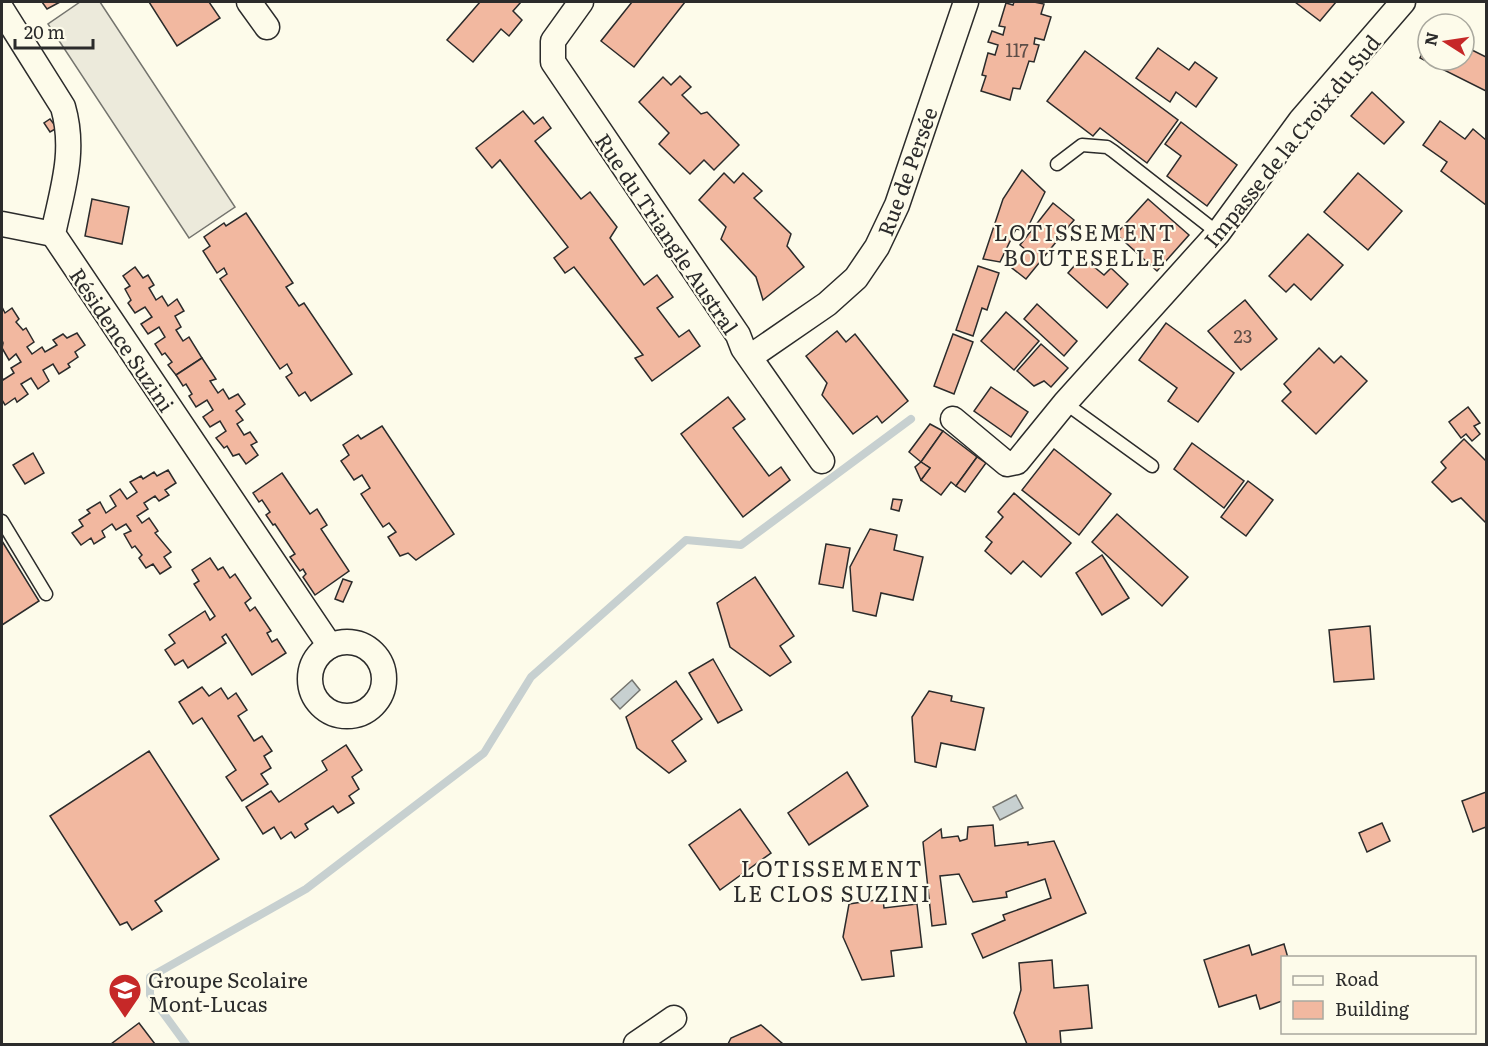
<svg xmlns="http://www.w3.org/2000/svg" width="1488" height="1046" viewBox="0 0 1488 1046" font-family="Literata,serif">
  <rect width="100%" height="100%" fill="#fdfbea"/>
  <!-- parking -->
  <polygon fill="#eceadb" stroke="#74746e" stroke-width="1.5" points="80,2 100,2 235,207 189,238 48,24"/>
  <!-- water -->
  <g fill="#c7d0d0" stroke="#74746e" stroke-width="1.5">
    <polygon points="632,680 640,690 620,709 611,699"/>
    <polygon points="1016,795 1023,808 1000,820 993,807"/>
  </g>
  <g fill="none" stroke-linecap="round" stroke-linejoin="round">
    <!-- stream -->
    <polyline stroke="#c7d0d0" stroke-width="8" points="186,1044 150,995 150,977 306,889 484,753 531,677 686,540 741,545 911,419"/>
  </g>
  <!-- building -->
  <g fill="#f2b8a0" stroke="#2b2b2b" stroke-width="1.5">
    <polygon points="42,2 60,2 47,9"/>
    <polygon points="149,2 209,2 220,18 177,46"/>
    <polygon points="480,2 521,2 513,11 522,20 509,36 501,29 473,62 447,40"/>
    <polygon points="632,2 685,2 634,67 601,41"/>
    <polygon points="1014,2 1034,2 1044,4 1041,14 1051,17 1044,40 1035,38 1034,44 1039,45 1034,62 1029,61 1020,89 1013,88 1010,100 981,91 986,76 982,75 988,53 995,55 998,45 988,42 992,31 1003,35 1005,27 999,26 1006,3 1013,5"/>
    <polygon points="1295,2 1336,2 1320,21"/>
    <polygon points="1428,42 1428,60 1464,60 1464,46 1486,57 1486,91 1420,58"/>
    <polygon points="1158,48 1189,70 1195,62 1217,78 1196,107 1176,92 1170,102 1136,78"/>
    <polygon points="1085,51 1178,120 1147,163 1100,128 1093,136 1047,101"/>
    <polygon points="680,76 691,87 682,95 701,114 707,112 739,145 714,170 704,160 690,174 659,144 669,133 639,102 663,77 671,85"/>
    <polygon points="1372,92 1404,122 1384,144 1351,116"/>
    <polygon points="523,111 534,124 543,117 551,128 535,141 581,199 590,192 617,227 610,238 644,285 657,275 673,297 657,308 679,337 689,330 700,346 652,381 635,358 643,355 574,267 565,273 554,258 568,247 500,160 492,168 476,148"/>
    <polygon points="50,119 57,128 50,132 44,123"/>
    <polygon points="1440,121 1465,139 1473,129 1486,140 1486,205 1441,171 1447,162 1423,145"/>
    <polygon points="1181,122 1237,165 1207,206 1167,176 1181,156 1165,144"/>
    <polygon points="1022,170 1045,192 1026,231 1016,229 1000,262 983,259 1003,199"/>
    <polygon points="724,173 734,183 743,173 762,191 754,198 791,234 787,246 804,267 763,300 756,277 721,239 726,227 699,200"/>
    <polygon points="1358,173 1402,211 1368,250 1324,212"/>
    <polygon points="92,199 129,207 122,244 85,236"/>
    <polygon points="1148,199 1189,235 1157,271 1116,234"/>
    <polygon points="1053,203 1074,220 1026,279 1012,268 1026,250 1020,245"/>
    <polygon points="246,213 293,283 286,287 299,306 304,303 352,374 311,401 305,392 299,396 286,377 292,373 287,364 280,369 220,279 227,274 224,268 217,273 203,251 210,246 204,237 224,223 226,226"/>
    <polygon points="1308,234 1343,265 1311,300 1294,284 1286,292 1269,276"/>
    <polygon points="1082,257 1104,275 1111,268 1128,284 1107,308 1068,273"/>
    <polygon points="978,266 999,273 987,310 982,308 973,336 956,330"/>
    <polygon points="135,267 143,278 148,275 154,285 149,288 156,300 162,296 168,306 177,299 184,311 175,316 181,327 176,330 183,341 189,337 202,358 176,375 168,365 172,362 165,353 162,355 155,344 165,337 159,327 148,334 141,324 152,317 145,307 135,313 128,303 131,300 125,289 130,286 123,276"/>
    <polygon points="1245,300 1277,339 1241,370 1208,331"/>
    <polygon points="1037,304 1077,341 1064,356 1024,319"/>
    <polygon points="2,307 5,313 12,308 19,319 16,322 23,330 26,328 34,342 27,347 32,354 42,347 45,352 57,345 53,340 63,334 67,338 77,333 85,345 75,352 78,357 68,364 70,367 59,374 53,364 43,370 49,381 38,389 31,378 21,384 28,394 17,402 15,398 5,405 2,400 2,377 3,380 14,373 11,368 21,362 16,354 9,360 2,348 3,343 2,340"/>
    <polygon points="1006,312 1039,341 1014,370 981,341"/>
    <polygon points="1166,323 1234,373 1198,422 1168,401 1177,388 1139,360"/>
    <polygon points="837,331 846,342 855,334 908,401 882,423 877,416 853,434 822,395 827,383 806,356"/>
    <polygon points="953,334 973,342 954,394 934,386"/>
    <polygon points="1041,344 1068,368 1051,387 1044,381 1034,386 1017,371"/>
    <polygon points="1319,348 1334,363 1341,356 1367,381 1316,434 1282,401 1291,392 1284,384"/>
    <polygon points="202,358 216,379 210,381 218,393 223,389 229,399 238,394 245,404 236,411 243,420 237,424 244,435 250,432 257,442 251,445 258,455 246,464 239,454 233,456 227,446 224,448 216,438 226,431 220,421 210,427 203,417 213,410 207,400 196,407 189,396 192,394 186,384 183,386 176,375"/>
    <polygon points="991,387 1028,412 1011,437 974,411"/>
    <polygon points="728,397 745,419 733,428 769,476 781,467 790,480 743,517 681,434"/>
    <polygon points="1468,407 1480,423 1474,426 1480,434 1472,441 1466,434 1461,438 1449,422"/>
    <polygon points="930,424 943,431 921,462 909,452"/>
    <polygon points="382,426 454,534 416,560 408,553 400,556 388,537 396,532 389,523 383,527 361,494 370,488 362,475 354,480 341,461 349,455 343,445 358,435 361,439"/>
    <polygon points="943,431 977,457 956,486 951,482 941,495 921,480 930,468 921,462"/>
    <polygon points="1464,439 1486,461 1486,523 1461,498 1452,502 1432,482 1446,468 1441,462"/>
    <polygon points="1192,443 1244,481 1224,508 1174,469"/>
    <polygon points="1054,449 1111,494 1079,535 1022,490"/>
    <polygon points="33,453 44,473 25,484 13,465"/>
    <polygon points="977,457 986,463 965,492 956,486"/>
    <polygon points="921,462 930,468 921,480 915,467"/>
    <polygon points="168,470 176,483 165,490 169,495 159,501 155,496 144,503 148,509 137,516 142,523 149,518 158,531 155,533 171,552 164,557 171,567 160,574 153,564 146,568 139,558 142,555 135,546 132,548 124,534 131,531 126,524 116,530 112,524 102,531 105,537 94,544 91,538 81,545 72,533 83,526 79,520 90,513 87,510 100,502 106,513 116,506 110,496 120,489 127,499 137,492 130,482 141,476 143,479 154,472 157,476"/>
    <polygon points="282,473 310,514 317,509 327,525 321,529 349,571 315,595 303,577 306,574 303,569 300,571 290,557 295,554 275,524 273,525 266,515 270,512 262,500 259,502 253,493"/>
    <polygon points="1248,481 1273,500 1246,536 1221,517"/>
    <polygon points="1014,493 1071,543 1041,577 1023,561 1011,574 985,551 992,542 986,537 1003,517 998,512"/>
    <polygon points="893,499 902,500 899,511 891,509"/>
    <polygon points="1117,514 1188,577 1162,606 1092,542"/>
    <polygon points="870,529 897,535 894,550 923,557 913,600 881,593 876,616 853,611 850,567"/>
    <polygon points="2,541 39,601 2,625"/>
    <polygon points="826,544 850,548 843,588 819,584"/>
    <polygon points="1102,555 1129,598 1102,615 1076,573"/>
    <polygon points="210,558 218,570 223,567 230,578 235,574 251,598 245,603 250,611 255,607 271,631 267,633 272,642 277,639 286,653 252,675 226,634 222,637 226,643 188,668 183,660 175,665 165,650 175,643 169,635 205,611 210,620 215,616 194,584 199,581 192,570"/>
    <polygon points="755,577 794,636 780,646 791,662 770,676 730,647 717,603"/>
    <polygon points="343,579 352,582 343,602 335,599"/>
    <polygon points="1370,626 1374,679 1334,682 1329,630"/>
    <polygon points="713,659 742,710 718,723 689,673"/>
    <polygon points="676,681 702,719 672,741 686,761 669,773 637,748 626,717"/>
    <polygon points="202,687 209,696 221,688 228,699 236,693 247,710 238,716 254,741 262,736 272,751 264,756 271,768 261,774 268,784 242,801 226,777 236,770 202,718 193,724 179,702"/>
    <polygon points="929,691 952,696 951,701 984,708 975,750 941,743 936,767 915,762 912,717"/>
    <polygon points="346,745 362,770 352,777 359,789 349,796 354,803 338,813 333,806 305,824 308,829 295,838 291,832 281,839 274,827 263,834 246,807 271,791 279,802 327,770 322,761"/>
    <polygon points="149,751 219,859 155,901 162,911 132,930 127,922 120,925 50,816"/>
    <polygon points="847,772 868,806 809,845 788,813"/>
    <polygon points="1486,792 1486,827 1473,832 1462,801"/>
    <polygon points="740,809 771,853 720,890 689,845"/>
    <polygon points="1382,823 1390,841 1367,852 1359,833"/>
    <polygon points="993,825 995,846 1028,842 1028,845 1054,841 1086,913 983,958 972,934 1005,920 1003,915 1051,898 1045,879 1006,892 1007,897 973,902 959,874 940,876 946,924 932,926 923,842 941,829 942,838 958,836 960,841 967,839 968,827"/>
    <polygon points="883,899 884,908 917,904 922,947 891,951 894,976 862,980 843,937 849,904"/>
    <polygon points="1284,944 1288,958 1282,958 1282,1001 1260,1009 1256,995 1219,1007 1204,960 1249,945 1252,955"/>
    <polygon points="1052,960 1054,988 1088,985 1092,1028 1060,1031 1061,1044 1027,1044 1014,1013 1021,990 1019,963"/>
    <polygon points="139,1023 155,1044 111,1044"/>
    <polygon points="761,1025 783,1044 728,1044 731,1038"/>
  </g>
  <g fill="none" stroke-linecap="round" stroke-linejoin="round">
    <!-- service casing -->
    <g stroke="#2b2b2b" stroke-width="15">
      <g id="service">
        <polyline points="1057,164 1082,145 1107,147 1113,151 1218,233"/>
        <polyline points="1065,403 1152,466"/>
        <polyline points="2,521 46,594"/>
      </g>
    </g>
    <!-- minor casing -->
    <g stroke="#2b2b2b" stroke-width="27">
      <g id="minor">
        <polyline points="249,2 267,27"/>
        <polyline points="581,2 553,41 553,62 738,335 743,348 822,461"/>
        <path d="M 2,10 L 63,107 C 76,152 62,190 53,234 L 330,646"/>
        <polyline points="2,224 53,234"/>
        <polyline points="750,357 827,304 856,278 877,247 897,205 966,2"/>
        <polyline points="953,419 1007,464 1017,462 1065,403 1218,233 1301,120 1403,2"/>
        <circle cx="347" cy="679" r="37"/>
        <polyline points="636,1044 674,1018"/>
      </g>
    </g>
    <!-- service -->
    <use href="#service" stroke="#fdfbea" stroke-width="12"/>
    <!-- minor -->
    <use href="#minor" stroke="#fdfbea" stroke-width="24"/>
  </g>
  <!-- icons -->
  <defs>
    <g id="school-pin" transform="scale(1.725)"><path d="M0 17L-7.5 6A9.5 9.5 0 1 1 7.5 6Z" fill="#c62828" stroke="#fdfbea"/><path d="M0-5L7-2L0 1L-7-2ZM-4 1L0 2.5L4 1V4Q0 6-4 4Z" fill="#fff"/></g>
  </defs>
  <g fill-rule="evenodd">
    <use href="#school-pin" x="125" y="990"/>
  </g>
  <g text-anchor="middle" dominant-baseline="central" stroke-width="4.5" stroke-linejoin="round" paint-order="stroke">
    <!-- number labels -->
    <g font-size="18" fill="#5d4e48">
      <text x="1017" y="49">117</text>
      <text x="1243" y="335">23</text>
    </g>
    <!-- street labels -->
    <g font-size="21" fill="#2b2b2b" stroke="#fdfbea">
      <text transform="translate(1291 140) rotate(-51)">Impasse de la Croix du Sud</text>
      <text transform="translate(906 171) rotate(-70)">Rue de Persée</text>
      <text transform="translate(668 233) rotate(56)">Rue du Triangle Austral</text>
      <text transform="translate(123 339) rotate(56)">Résidence Suzini</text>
    </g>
    <!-- poi labels -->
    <g font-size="21" fill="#2b2b2b" stroke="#fdfbea" text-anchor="start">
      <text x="148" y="978">Groupe Scolaire<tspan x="148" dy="24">Mont-Lucas</tspan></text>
    </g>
    <!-- neighbourhood labels -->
    <g font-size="22" letter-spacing="1.5" fill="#2b2b2b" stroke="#fdfbea">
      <text x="1085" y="231">LOTISSEMENT<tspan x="1085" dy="25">BOUTESELLE</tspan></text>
      <text x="832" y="867">LOTISSEMENT<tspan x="832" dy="25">LE CLOS SUZINI</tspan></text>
    </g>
  </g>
  <!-- border -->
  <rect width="1488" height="1046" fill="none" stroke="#2b2b2b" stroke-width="6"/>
  <!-- legend -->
  <rect x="1281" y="956" width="195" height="78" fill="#fdfbea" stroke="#a9a89e" stroke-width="1.5"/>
  <rect x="1293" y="976" width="30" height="9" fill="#fdfbea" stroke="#a9a89e" stroke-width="1.5"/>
  <text x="1335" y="986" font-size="18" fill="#2b2b2b">Road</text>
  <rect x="1293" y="1001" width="30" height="18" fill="#f2b8a0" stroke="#a9a89e" stroke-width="1.5"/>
  <text x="1335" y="1016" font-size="18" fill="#2b2b2b">Building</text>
  <!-- north arrow -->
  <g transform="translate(1446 42) rotate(282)"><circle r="28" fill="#fdfbea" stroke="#a9a89e" stroke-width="1.5"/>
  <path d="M0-4.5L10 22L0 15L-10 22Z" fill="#c62828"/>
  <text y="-9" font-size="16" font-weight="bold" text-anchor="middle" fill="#2b2b2b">N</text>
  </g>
  <!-- scale -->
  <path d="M15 39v9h78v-9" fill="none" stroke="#2b2b2b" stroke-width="3"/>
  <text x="24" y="39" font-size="18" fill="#2b2b2b" stroke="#fdfbea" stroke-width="4.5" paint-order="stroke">20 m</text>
</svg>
